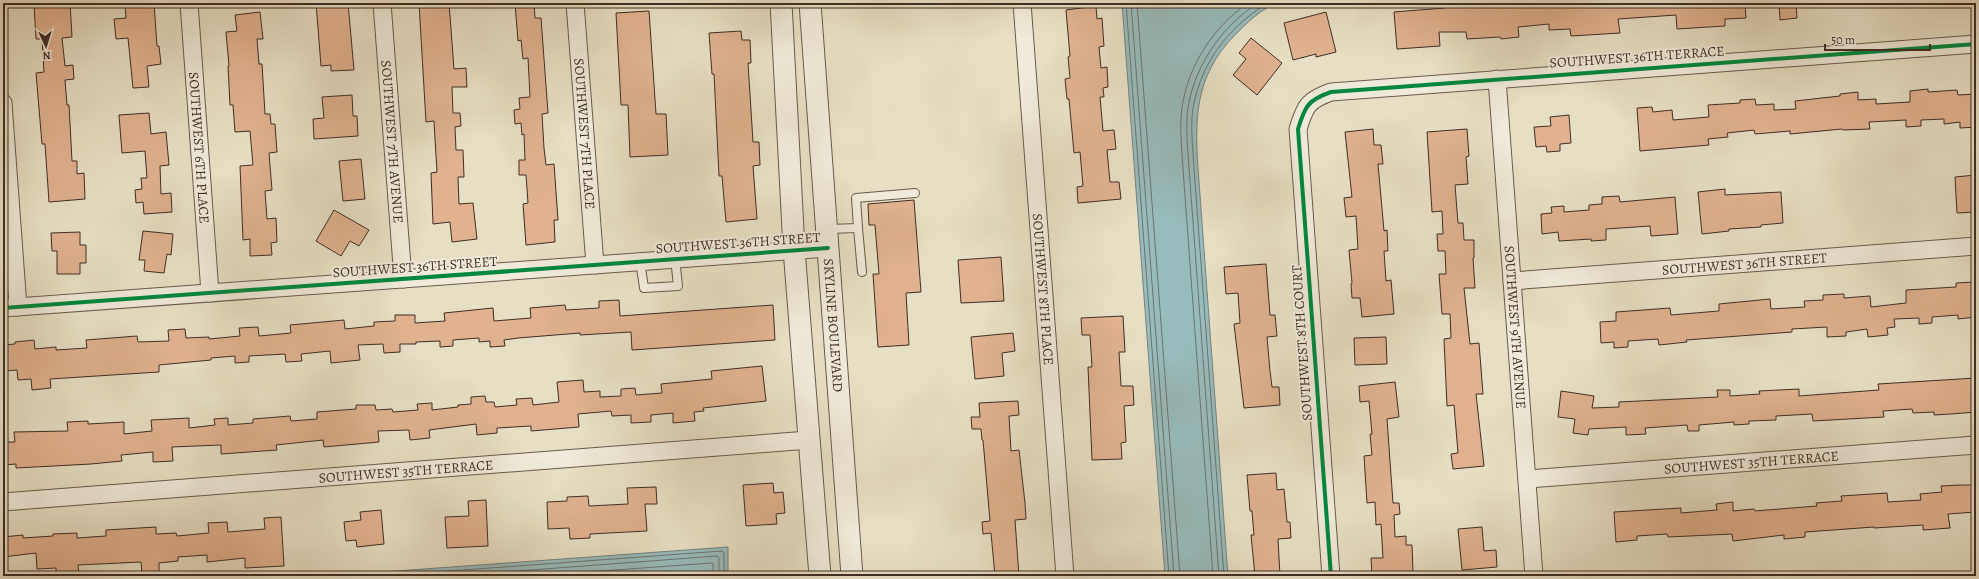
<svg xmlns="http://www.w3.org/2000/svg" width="1979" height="579" viewBox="0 0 1979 579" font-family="Alegreya,serif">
  <rect width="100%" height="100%" fill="#e7dfc4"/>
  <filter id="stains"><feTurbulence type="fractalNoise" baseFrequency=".005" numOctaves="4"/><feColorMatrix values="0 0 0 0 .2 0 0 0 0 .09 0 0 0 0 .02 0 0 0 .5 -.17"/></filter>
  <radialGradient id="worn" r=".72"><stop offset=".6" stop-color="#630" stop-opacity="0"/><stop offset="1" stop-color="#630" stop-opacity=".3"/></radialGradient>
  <!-- water -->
  <g fill="#98bbbb" stroke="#75827f">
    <path d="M 1122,3 L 1277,3 C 1264,8 1252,18 1242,28 C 1197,70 1194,110 1198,168 L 1228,576 L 1165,576 Z"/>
    <polygon points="728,547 728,576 327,576"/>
  </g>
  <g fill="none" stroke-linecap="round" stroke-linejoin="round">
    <!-- shore -->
    <g stroke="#6c7470" stroke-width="1">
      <polyline points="1126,3 1169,576"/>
      <polyline points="1131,3 1174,576"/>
      <polyline points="1137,3 1180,576"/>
      <polyline points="381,576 722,551 724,553 724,576"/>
      <polyline points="450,576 717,556 719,558 719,576"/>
      <polyline points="532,576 711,563 713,564 713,576"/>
      <path d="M 1213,576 L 1183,169 C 1182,151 1180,134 1181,117 C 1184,72 1211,28 1248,3"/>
      <path d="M 1219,576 L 1189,168 C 1188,151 1186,134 1187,116 C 1191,71 1220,27 1258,3"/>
      <path d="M 1224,576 L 1194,168 C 1193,151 1191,133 1192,116 C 1197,68 1227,27 1268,3"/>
    </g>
  </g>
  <!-- building -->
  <g fill="#e0b290" stroke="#402d25">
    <polygon points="70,3 72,37 62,38 65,66 73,65 74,79 65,80 67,105 69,105 72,161 77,161 77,174 84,173 85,199 49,202 45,144 42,144 36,73 44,72 42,39 36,39 34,5"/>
    <polygon points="125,3 154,3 157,46 159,46 161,64 147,66 149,87 133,88 128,38 116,39 114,19 126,18"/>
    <polygon points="316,3 348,3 354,70 331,71 331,65 321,66"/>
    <polygon points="419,3 449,3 454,69 466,68 467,87 452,87 453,113 460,113 461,126 455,127 456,150 463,150 464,177 458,177 459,204 473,203 477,239 452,242 450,222 433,224 431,173 437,172 435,139 434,121 426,122"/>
    <polygon points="515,3 534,3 535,18 541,18 548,113 542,114 544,148 546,165 554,164 558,220 554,220 555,242 526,245 523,204 528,203 526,175 519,175 519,160 525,160 524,134 522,135 521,123 515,124 514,110 520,109 519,98 530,97 528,58 523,59 521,40 518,41"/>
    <polygon points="1445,3 1745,3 1746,18 1725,19 1725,26 1677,29 1676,15 1618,19 1620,33 1571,36 1570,29 1549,30 1549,24 1518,27 1519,37 1501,39 1500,37 1467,39 1466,32 1439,32 1440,46 1397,49 1394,12 1445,8"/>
    <polygon points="1779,3 1796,3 1797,18 1780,20"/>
    <polygon points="1096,6 1097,19 1102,18 1104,46 1099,47 1101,68 1107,67 1108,87 1103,88 1104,97 1100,97 1103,131 1114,130 1116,149 1107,150 1110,182 1119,182 1121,199 1078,203 1077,187 1083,186 1080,152 1074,153 1069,99 1067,99 1065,79 1070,78 1068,57 1070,56 1066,10"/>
    <polygon points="649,11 656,114 666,114 668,155 630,157 628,105 621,105 616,13"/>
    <polygon points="260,12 263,39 257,39 259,64 262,64 265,114 270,114 271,124 275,124 277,152 269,153 272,190 265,191 267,219 276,218 277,242 271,243 272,255 250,256 250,239 243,240 240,166 253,165 250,131 235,132 233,105 230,105 228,66 229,66 226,32 237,31 235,15"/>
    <polygon points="1326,12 1336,52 1316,57 1316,54 1293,60 1284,23"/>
    <polygon points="741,31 742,40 750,40 751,63 748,63 753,142 759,142 760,165 753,166 757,219 726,222 722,176 719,176 714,74 712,74 709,33"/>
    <polygon points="1251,38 1282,63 1257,95 1233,75 1246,59 1239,53"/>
    <polygon points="1928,89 1928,92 1957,90 1958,95 1976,94 1976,127 1960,128 1960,122 1944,124 1944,119 1921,120 1921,126 1906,127 1906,120 1869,122 1870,129 1843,130 1842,129 1790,134 1790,131 1755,134 1754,130 1727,133 1728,137 1708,139 1709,145 1640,151 1637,108 1652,107 1653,112 1672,110 1673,120 1709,117 1708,105 1740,103 1740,100 1755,99 1756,105 1774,104 1774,110 1796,109 1795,101 1840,96 1840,94 1858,92 1858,100 1876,99 1876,104 1910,102 1910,91"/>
    <polygon points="352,95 353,116 357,116 358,136 314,139 313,119 324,118 322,97"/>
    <polygon points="149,113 151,134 166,132 169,165 160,166 161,194 171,193 172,212 144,214 143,202 136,203 135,190 142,189 141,178 147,178 145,151 122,153 119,115"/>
    <polygon points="1569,115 1571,143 1560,144 1560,151 1547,152 1546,146 1536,147 1534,127 1551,126 1550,117"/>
    <polygon points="1373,129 1374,145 1381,145 1383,164 1378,164 1384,231 1387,230 1388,251 1384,251 1386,281 1391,280 1394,314 1362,317 1360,298 1352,298 1351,284 1352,283 1349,250 1358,249 1356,216 1346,217 1344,198 1352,197 1345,132"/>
    <polygon points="1467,129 1469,156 1466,157 1468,184 1455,185 1458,223 1463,223 1464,240 1474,240 1474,258 1473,258 1475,288 1464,288 1470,344 1479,343 1483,394 1476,394 1484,466 1453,469 1451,454 1458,453 1454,405 1447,406 1444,339 1451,338 1450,314 1442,314 1439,274 1446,274 1445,251 1438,251 1437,234 1443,234 1442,211 1432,212 1427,132"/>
    <polygon points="361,159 365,199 343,201 339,161"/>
    <polygon points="1976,175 1976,212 1957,213 1955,177"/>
    <polygon points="1725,189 1725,195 1781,192 1783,223 1761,225 1761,227 1729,229 1729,231 1702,234 1698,192"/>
    <polygon points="1619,196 1620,202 1675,197 1678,234 1651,236 1650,226 1606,229 1606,240 1591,241 1591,239 1559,241 1558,232 1542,234 1541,214 1552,213 1551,207 1564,206 1564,212 1589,210 1589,205 1602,204 1602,197"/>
    <polygon points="914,200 921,292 906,293 909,345 878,347 873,274 879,274 875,225 869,225 868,204"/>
    <polygon points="334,210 369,230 359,246 350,241 341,256 316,241"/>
    <polygon points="143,231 173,234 171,255 167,254 164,273 144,271 145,260 139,260"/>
    <polygon points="80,232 80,245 86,245 86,263 80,263 80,274 57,274 57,251 52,251 51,233"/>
    <polygon points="1001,257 1004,301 961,303 958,260"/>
    <polygon points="1266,264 1270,315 1275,315 1277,336 1267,337 1270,371 1272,387 1279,387 1280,405 1244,408 1234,324 1240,323 1238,293 1226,294 1224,267"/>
    <polygon points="1975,282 1976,317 1958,319 1958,315 1932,317 1932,323 1919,324 1919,318 1894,319 1895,327 1887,328 1888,335 1868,337 1867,329 1846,332 1846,336 1827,337 1827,327 1792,329 1792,332 1686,340 1687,342 1659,345 1658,339 1628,341 1628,347 1614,348 1614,342 1601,343 1600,322 1616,321 1616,312 1670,308 1671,315 1719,311 1719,304 1770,299 1771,309 1805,307 1804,301 1823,300 1823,295 1844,294 1844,298 1870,296 1871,307 1906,303 1906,290 1956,287 1956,283"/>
    <polygon points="619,300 620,316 773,305 775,340 632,350 631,332 580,335 580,333 518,338 504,340 505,346 490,347 490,341 479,342 479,338 453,340 453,346 440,347 440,341 416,342 416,344 400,344 400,352 384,353 383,344 358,345 360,360 331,363 330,351 301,354 302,361 286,362 285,354 249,356 249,362 235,363 235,356 211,358 211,360 159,365 159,372 50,379 51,388 32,390 31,379 18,380 17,370 3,371 3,345 15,344 15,342 34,340 35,349 56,347 56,350 87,348 86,340 137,336 138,342 169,341 168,330 185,329 186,338 209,337 209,339 240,336 239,328 258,327 259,336 291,333 290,325 344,320 345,329 374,326 374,322 395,321 395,315 415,315 415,323 445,321 444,313 493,308 494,321 531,318 530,308 565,305 566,310 599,308 599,301"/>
    <polygon points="1123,316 1125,352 1119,352 1121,386 1133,386 1134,405 1124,406 1126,442 1121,443 1122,459 1092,460 1088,367 1092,367 1090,335 1082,335 1081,318"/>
    <polygon points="1013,333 1015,351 1002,353 1004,376 975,379 971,337"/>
    <polygon points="1386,337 1387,364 1355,365 1354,338"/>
    <polygon points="762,366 766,401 703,408 704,411 694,412 695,421 673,423 673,413 651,415 651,422 631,423 631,415 612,416 611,411 578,414 579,427 531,431 531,426 497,428 497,433 477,435 476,424 429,430 430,438 410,440 409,430 378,431 379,442 324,447 323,440 276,445 277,450 221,454 221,445 172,447 173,461 153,462 153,452 121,455 122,461 91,464 16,468 16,464 3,465 3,442 15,442 14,432 68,431 67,422 88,421 88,424 124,422 124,434 152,431 151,420 189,418 189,428 215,425 214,419 228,418 228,425 253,423 253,419 290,416 291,421 317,419 317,412 356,409 356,405 375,405 376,410 392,409 393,412 418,410 417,404 432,403 432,410 458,407 458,405 471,404 471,397 485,396 486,402 494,402 495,407 517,405 516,399 532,398 533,405 559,402 557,382 583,380 584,392 600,391 600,397 621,396 621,389 635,388 636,395 662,393 661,384 712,379 711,371"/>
    <polygon points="1976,378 1976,412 1951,414 1934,415 1934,412 1913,413 1912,409 1883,411 1884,417 1813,421 1812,414 1776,416 1776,420 1749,421 1749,424 1734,425 1734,422 1699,425 1699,431 1688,431 1687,425 1645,428 1646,434 1626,435 1626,427 1589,429 1588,435 1573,433 1575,419 1558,417 1561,391 1594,396 1592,408 1619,407 1619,402 1718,397 1717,390 1730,390 1730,396 1760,394 1759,391 1799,389 1799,396 1879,390 1878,384"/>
    <polygon points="1395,382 1399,417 1387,419 1393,503 1399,503 1400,514 1394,515 1395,537 1406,536 1406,545 1412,545 1413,572 1372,574 1371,558 1383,558 1381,524 1376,525 1375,502 1367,503 1364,456 1372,455 1370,434 1372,434 1369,401 1360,402 1359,386"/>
    <polygon points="1018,401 1019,415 1009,416 1011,451 1019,450 1025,503 1026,519 1015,520 1019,576 995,576 991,533 983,534 982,522 990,521 983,440 982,440 981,429 972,429 971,417 980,417 979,403"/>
    <polygon points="1276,473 1277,490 1284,489 1287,522 1290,522 1291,538 1278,539 1280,576 1255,576 1251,535 1254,535 1252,511 1250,511 1247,475"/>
    <polygon points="773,483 774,493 783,492 785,513 776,514 777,524 746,526 743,485"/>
    <polygon points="1960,485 1976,485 1976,512 1948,514 1950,528 1923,530 1923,525 1874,528 1874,527 1805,532 1805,537 1784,539 1784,535 1733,541 1732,534 1668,537 1667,534 1637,536 1637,540 1616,542 1614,512 1681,508 1681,513 1717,510 1716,504 1733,502 1733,511 1754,509 1755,511 1817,506 1816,503 1842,501 1841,496 1887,493 1888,502 1921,500 1920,494 1942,492 1941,486"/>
    <polygon points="656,487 657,504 645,504 647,531 590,534 590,538 570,539 569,528 548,529 547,502 567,501 567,497 588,496 589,506 628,504 627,488"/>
    <polygon points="486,500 488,546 447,548 445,517 469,516 468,501"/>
    <polygon points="381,510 384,544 357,547 356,540 346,541 344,522 361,520 360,512"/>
    <polygon points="281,517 284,566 245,568 245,558 207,562 207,555 178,557 178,561 159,563 159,574 142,575 141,562 78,565 79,574 56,575 56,568 37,569 36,553 3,557 3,537 23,535 23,538 53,536 53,534 77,533 77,538 106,536 106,530 156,527 156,534 176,533 177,536 209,533 208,523 227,522 228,532 265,529 264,518"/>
    <polygon points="1482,527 1484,551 1496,550 1497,567 1462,570 1458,529"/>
  </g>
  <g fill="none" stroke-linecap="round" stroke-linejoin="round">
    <!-- service casing -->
    <g stroke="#6a5a4d" stroke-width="10">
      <g id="service">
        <polyline points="858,228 862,272"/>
        <polyline points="828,229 858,228 856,198 915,193"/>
        <polyline points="640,261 644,288 678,286 675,258"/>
      </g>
    </g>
    <!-- minor casing -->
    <g stroke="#6a5a4d" stroke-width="19">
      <g id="minor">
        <path id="s1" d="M 189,3 L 210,293"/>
        <path id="s2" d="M 382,3 L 403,279"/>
        <path id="s3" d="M 575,3 L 595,265"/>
        <path id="s4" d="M 1022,3 L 1065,576"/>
        <path id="s5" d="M 1497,79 L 1534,576"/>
        <polyline points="3,103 18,307"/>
        <path id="s6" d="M 1512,281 L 1976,246"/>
        <polyline points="3,308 828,248"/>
        <path id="s7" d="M 1528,479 L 1976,445"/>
        <path id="s8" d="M 3,502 L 809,440"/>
        <path d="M 1331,576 L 1298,129 C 1305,106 1308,100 1331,92 L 1976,44"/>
      </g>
    </g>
    <!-- tertiary casing -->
    <g stroke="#6a5a4d" stroke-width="23">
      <g id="tertiary">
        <polyline points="781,3 794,249 820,576"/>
        <path id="s9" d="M 810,3 L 852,576"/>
      </g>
    </g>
    <!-- service -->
    <use href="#service" stroke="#efead9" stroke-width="8"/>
    <!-- minor -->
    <use href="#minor" stroke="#efead9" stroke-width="17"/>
    <!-- tertiary -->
    <use href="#tertiary" stroke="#efead9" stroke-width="21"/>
    <!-- cycleway casing -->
    <g stroke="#efead9" stroke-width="6">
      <g id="cycleway">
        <polyline points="3,308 828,248"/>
        <path d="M 1331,576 L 1298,129 C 1305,106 1308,100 1331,92 L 1976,44"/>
      </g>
    </g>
    <!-- cycleway -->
    <use href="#cycleway" stroke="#00873e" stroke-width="4"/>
  </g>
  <g text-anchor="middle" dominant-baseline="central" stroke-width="4" stroke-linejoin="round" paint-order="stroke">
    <!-- street labels -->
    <g font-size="14" fill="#402d25" stroke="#efead9">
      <text transform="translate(1637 57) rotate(-4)">SOUTHWEST 36TH TERRACE</text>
      <text stroke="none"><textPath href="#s3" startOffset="131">SOUTHWEST 7TH PLACE</textPath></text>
      <text stroke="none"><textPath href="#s2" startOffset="139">SOUTHWEST 7TH AVENUE</textPath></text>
      <text stroke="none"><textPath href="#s1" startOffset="145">SOUTHWEST 6TH PLACE</textPath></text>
      <text transform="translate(738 243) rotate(-4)">SOUTHWEST 36TH STREET</text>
      <text stroke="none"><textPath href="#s6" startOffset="233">SOUTHWEST 36TH STREET</textPath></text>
      <text transform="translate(415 267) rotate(-4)">SOUTHWEST 36TH STREET</text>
      <text stroke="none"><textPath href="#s4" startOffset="287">SOUTHWEST 8TH PLACE</textPath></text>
      <text stroke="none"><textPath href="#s9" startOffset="323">SKYLINE BOULEVARD</textPath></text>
      <text stroke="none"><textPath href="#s5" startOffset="249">SOUTHWEST 9TH AVENUE</textPath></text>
      <text transform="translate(1302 343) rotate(-94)">SOUTHWEST 8TH COURT</text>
      <text stroke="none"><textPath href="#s7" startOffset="224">SOUTHWEST 35TH TERRACE</textPath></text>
      <text stroke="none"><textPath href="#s8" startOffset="404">SOUTHWEST 35TH TERRACE</textPath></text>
    </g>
  </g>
  <!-- margin -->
  <rect width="1979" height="579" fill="none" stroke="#e7dfc4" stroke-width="16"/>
  <rect x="4" y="4" width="1971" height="571" fill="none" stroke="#402d25" stroke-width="2"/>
  <rect x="8" y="8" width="1963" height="563" fill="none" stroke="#402d25"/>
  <!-- north arrow -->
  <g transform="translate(46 46) rotate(176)" stroke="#efead9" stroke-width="3" paint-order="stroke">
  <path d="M0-3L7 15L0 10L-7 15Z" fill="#402d25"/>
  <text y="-6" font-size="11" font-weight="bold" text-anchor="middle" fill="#402d25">N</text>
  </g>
  <!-- scale -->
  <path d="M1825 44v6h105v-6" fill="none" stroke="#402d25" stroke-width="2"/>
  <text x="1831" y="44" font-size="12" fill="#402d25" stroke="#efead9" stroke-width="3" paint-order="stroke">50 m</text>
  <rect width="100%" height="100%" filter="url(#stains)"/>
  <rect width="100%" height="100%" fill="url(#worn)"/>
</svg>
